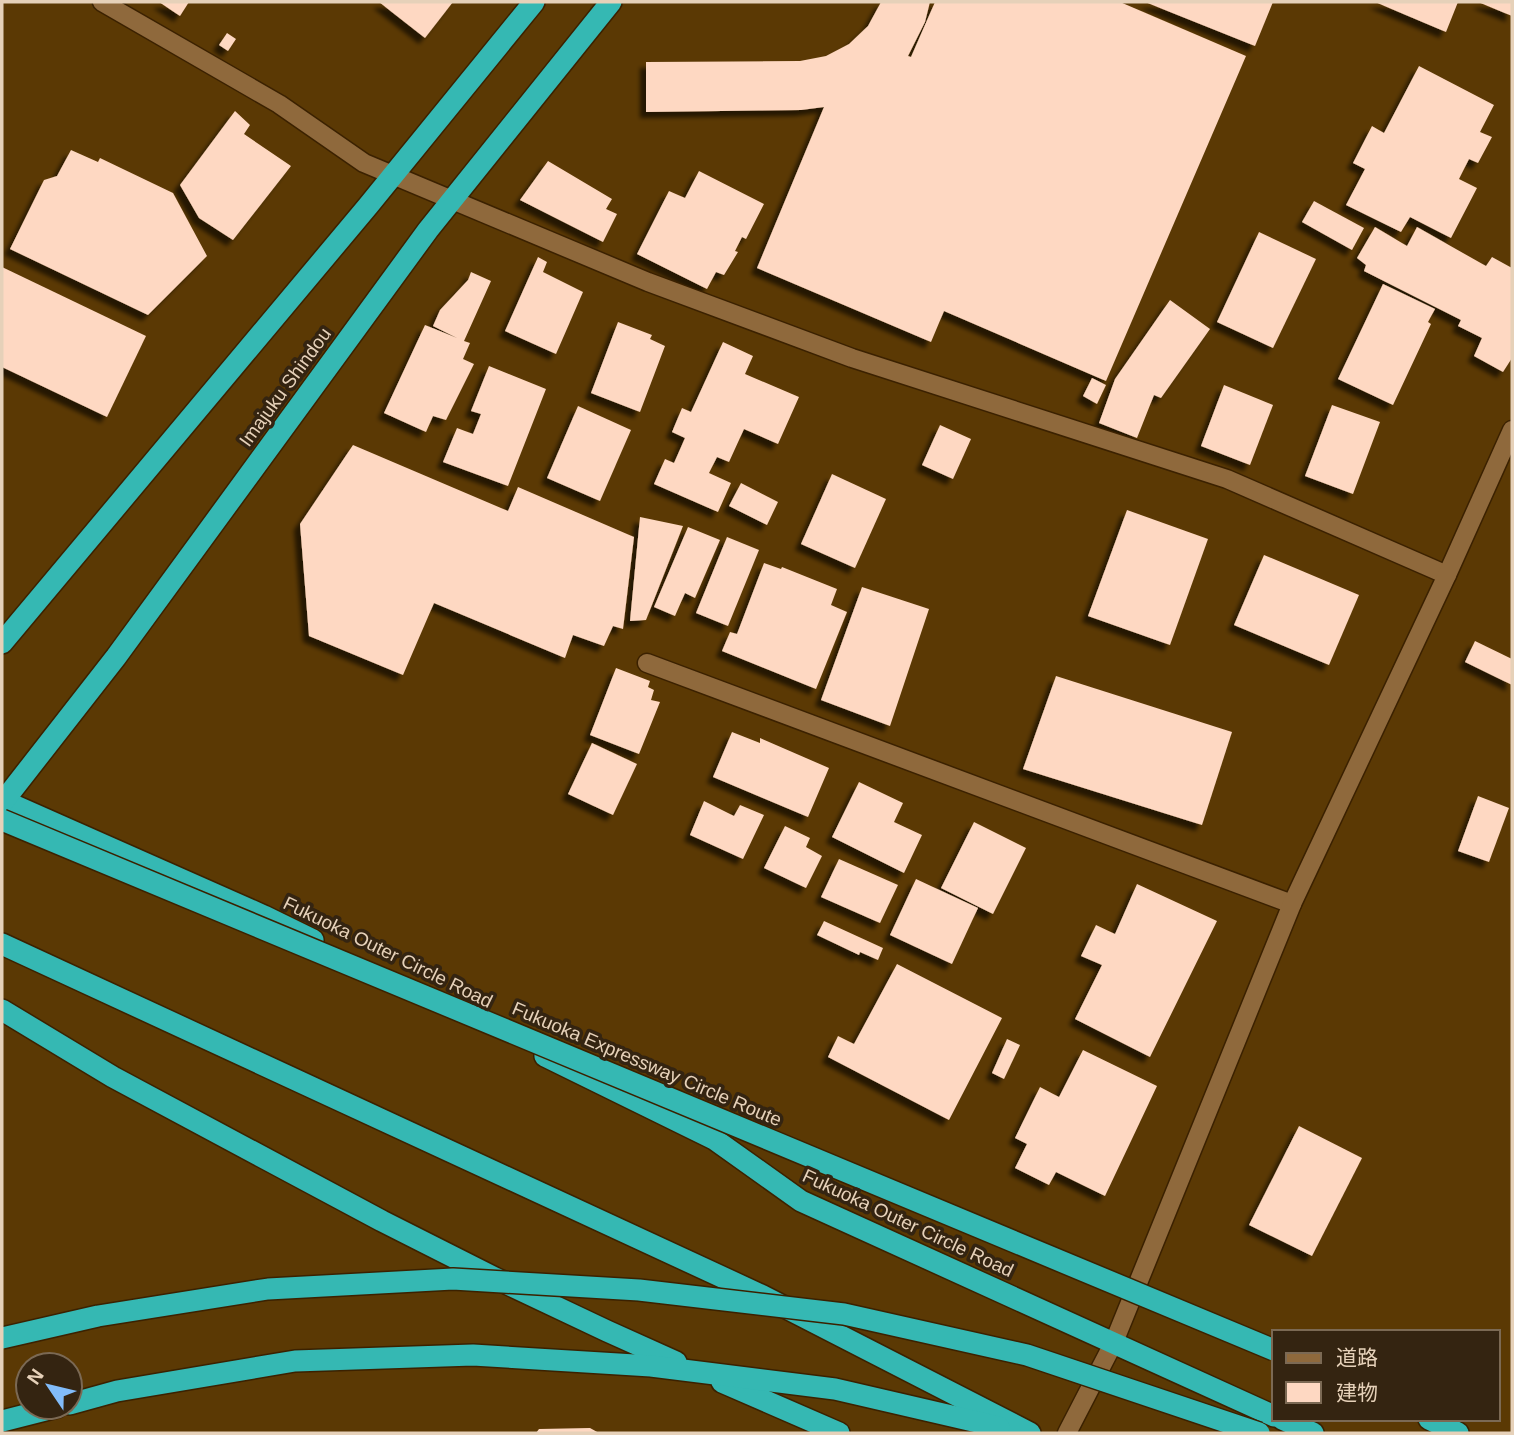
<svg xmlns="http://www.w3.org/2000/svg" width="1514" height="1435" viewBox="0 0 1514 1435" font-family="Helvetica,'Noto Sans JP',sans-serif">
  <defs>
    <filter id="shadow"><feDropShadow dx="-6" dy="6" stdDeviation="2" flood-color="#0009"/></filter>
  </defs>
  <rect width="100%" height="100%" fill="#5b3904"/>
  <!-- building -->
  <g fill="#fed8c2" filter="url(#shadow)">
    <polygon points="159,2 189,2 180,16"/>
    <polygon points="379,2 453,2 425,38"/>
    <polygon points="881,2 930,2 925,22 908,56 911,57 935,2 1120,2 1246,56 1106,381 944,311 931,342 757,268 824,107 801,110 646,112 646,62 800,61 826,56 849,44 868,26"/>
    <polygon points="1145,2 1273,2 1255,46"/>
    <polygon points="1375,2 1458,2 1446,32"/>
    <polygon points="1478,2 1512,2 1512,16"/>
    <polygon points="227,33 236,39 228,51 219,45"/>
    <polygon points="1419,66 1494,105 1480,132 1492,137 1478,163 1469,159 1459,179 1477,188 1451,238 1410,217 1401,232 1346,205 1365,169 1353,163 1372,126 1384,133"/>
    <polygon points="235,111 250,125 244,134 291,166 233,240 199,218 180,185"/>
    <polygon points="71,150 98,162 100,158 173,193 207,256 148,315 10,249 44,180 57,176"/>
    <polygon points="548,161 612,199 606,209 617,214 603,242 520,200"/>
    <polygon points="699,171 764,204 746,239 742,237 735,251 738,252 724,275 716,272 707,289 637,254 669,191 685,198"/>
    <polygon points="1314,201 1364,228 1352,250 1302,222"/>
    <polygon points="1375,227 1407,246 1417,227 1486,266 1492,257 1512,268 1512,358 1503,372 1474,356 1482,338 1458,326 1461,320 1364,271 1366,265 1357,258"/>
    <polygon points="1259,232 1316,259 1273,348 1217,322"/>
    <polygon points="538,257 547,262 543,272 583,292 556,354 505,331"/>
    <polygon points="2,267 146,336 107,417 2,367"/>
    <polygon points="471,272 491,281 464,341 470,343 463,359 474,364 446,420 433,416 426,432 384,413 425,325 457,338 433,326 440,310 468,280"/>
    <polygon points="1383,284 1435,309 1428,322 1431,324 1393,405 1338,379"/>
    <polygon points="1170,300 1210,329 1161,398 1154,395 1137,438 1099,423 1115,379"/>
    <polygon points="618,322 652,335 650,339 665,346 640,412 591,393"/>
    <polygon points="723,342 753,356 745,374 799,397 778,444 744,429 729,462 717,457 709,473 731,483 718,512 654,484 665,459 674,463 685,438 672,432 682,408 691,412"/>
    <polygon points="489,366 546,389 508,486 443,462 457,428 473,434 481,414 471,411"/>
    <polygon points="1092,378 1106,385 1097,404 1083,396"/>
    <polygon points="1224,385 1273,405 1250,465 1201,446"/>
    <polygon points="1332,405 1380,422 1353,494 1305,476"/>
    <polygon points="578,406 631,430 600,501 547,478"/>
    <polygon points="940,425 971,439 953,479 922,465"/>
    <polygon points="353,445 508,511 518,487 634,537 623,629 613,626 604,646 573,635 565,658 434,603 403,675 309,636 300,524"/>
    <polygon points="832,474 886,499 855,568 801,544"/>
    <polygon points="741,483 778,502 767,525 729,506"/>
    <polygon points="1127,510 1208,539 1170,645 1088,616"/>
    <polygon points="640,517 683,526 646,620 630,621"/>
    <polygon points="688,527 720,540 695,598 685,593 675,616 654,607"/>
    <polygon points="727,537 759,550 728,626 696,613"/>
    <polygon points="1264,555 1359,595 1329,665 1234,625"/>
    <polygon points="764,563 781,569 782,567 837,589 831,605 847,612 816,689 722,651 730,632 737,634"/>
    <polygon points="862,587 929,609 890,726 821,700"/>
    <polygon points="1475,641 1512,659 1512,685 1465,662"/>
    <polygon points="616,668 650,681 648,687 654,690 651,700 660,702 639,754 590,735"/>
    <polygon points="1056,676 1232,732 1202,825 1023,769"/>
    <polygon points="732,732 760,743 760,738 829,768 808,817 713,777"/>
    <polygon points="592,743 637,764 613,815 568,794"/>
    <polygon points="859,782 903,803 894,822 922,835 904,873 832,837"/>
    <polygon points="1478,796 1509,808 1489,862 1458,851"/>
    <polygon points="704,801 734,816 740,805 764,815 743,859 690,835"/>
    <polygon points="974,822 1026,848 993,914 941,888"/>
    <polygon points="785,826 810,838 806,847 822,856 806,888 764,868"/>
    <polygon points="839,859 898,885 880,923 821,897"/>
    <polygon points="916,879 978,908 952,964 890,935"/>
    <polygon points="1137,884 1217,921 1150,1057 1075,1019 1102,965 1081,956 1096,925 1115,934"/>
    <polygon points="824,921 883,948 878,960 860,952 859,955 817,935"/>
    <polygon points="897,964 1002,1018 949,1120 828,1057 838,1036 854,1044"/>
    <polygon points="1007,1039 1020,1045 1004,1079 992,1073"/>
    <polygon points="1083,1050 1157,1086 1105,1196 1056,1172 1049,1185 1015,1168 1027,1144 1015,1138 1040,1087 1059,1097"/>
    <polygon points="1299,1126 1362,1158 1312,1256 1249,1225"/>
    <polygon points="590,1428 599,1433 536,1433 539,1429"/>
  </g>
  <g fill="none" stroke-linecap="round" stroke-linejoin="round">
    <!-- minor casing -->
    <g stroke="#3b2100" stroke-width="21">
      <g id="minor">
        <polyline points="102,2 279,104 364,163 648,282 852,358 1227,479 1447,575"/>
        <polyline points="647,663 1292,904"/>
        <polyline points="1067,1433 1114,1342 1292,904 1447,575 1512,430"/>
      </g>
    </g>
    <!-- highway casing -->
    <g stroke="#3b2100" stroke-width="24">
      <g id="highway">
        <polyline points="2,643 368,206 534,2"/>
        <polyline points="2,800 264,916 313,940"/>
        <polyline points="2,803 116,657 428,230 611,2"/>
        <polyline points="2,944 763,1296 1030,1433"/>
        <polyline points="2,1010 113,1077 382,1221 495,1278 607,1331 676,1362"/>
        <polyline points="545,1056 714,1139 801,1201 1274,1416"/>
        <polyline points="722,1382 839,1433"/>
        <polyline points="70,1404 117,1391 295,1361 473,1355 651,1366 835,1389 999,1427"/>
        <polyline points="1282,1419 1313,1433"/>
        <polyline points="1429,1419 1458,1433"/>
        <polyline points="2,1421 57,1407"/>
      </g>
    </g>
    <!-- minor -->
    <use href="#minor" stroke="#8f693c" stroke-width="18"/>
    <!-- highway -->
    <use href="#highway" stroke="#35b8b3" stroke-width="21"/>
    <!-- highway-bridge casing -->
    <g stroke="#3b2100" stroke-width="24" stroke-linecap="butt">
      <g id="highway-bridge">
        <polyline points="2,820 1274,1350"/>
        <polyline points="2,1338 98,1316 268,1289 453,1279 639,1290 844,1314 1027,1355 1259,1433"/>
      </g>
    </g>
    <!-- highway-bridge -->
    <use href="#highway-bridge" stroke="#35b8b3" stroke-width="21"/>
  </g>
  <g text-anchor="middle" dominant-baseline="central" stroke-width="7" stroke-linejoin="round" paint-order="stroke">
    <!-- street labels -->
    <g font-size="19" fill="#e6d1b9" stroke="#342411">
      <text transform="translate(285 387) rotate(-54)">Imajuku Shindou</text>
      <text transform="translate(388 952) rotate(26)">Fukuoka Outer Circle Road</text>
      <text transform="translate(647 1064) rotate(23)">Fukuoka Expressway Circle Route</text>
      <text transform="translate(908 1223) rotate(25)">Fukuoka Outer Circle Road</text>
    </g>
  </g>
  <!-- border -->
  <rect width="1514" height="1435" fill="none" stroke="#e6d1b9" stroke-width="7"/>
  <!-- legend -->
  <rect x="1272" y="1330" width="228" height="91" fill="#342411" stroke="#7b6954" stroke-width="2"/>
  <rect x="1286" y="1353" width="35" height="10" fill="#8f693c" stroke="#7b6954" stroke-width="2"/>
  <text x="1336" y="1365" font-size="21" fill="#e6d1b9">道路</text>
  <rect x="1286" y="1382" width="35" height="21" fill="#fed8c2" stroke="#7b6954" stroke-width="2"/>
  <text x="1336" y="1400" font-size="21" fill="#e6d1b9">建物</text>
  <!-- north arrow -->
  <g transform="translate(49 1386) rotate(305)"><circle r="33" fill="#342411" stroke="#7b6954" stroke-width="2"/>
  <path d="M0-5L12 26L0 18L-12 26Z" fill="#82bcfa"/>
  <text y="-10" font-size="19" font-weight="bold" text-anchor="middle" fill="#e6d1b9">N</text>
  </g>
</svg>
